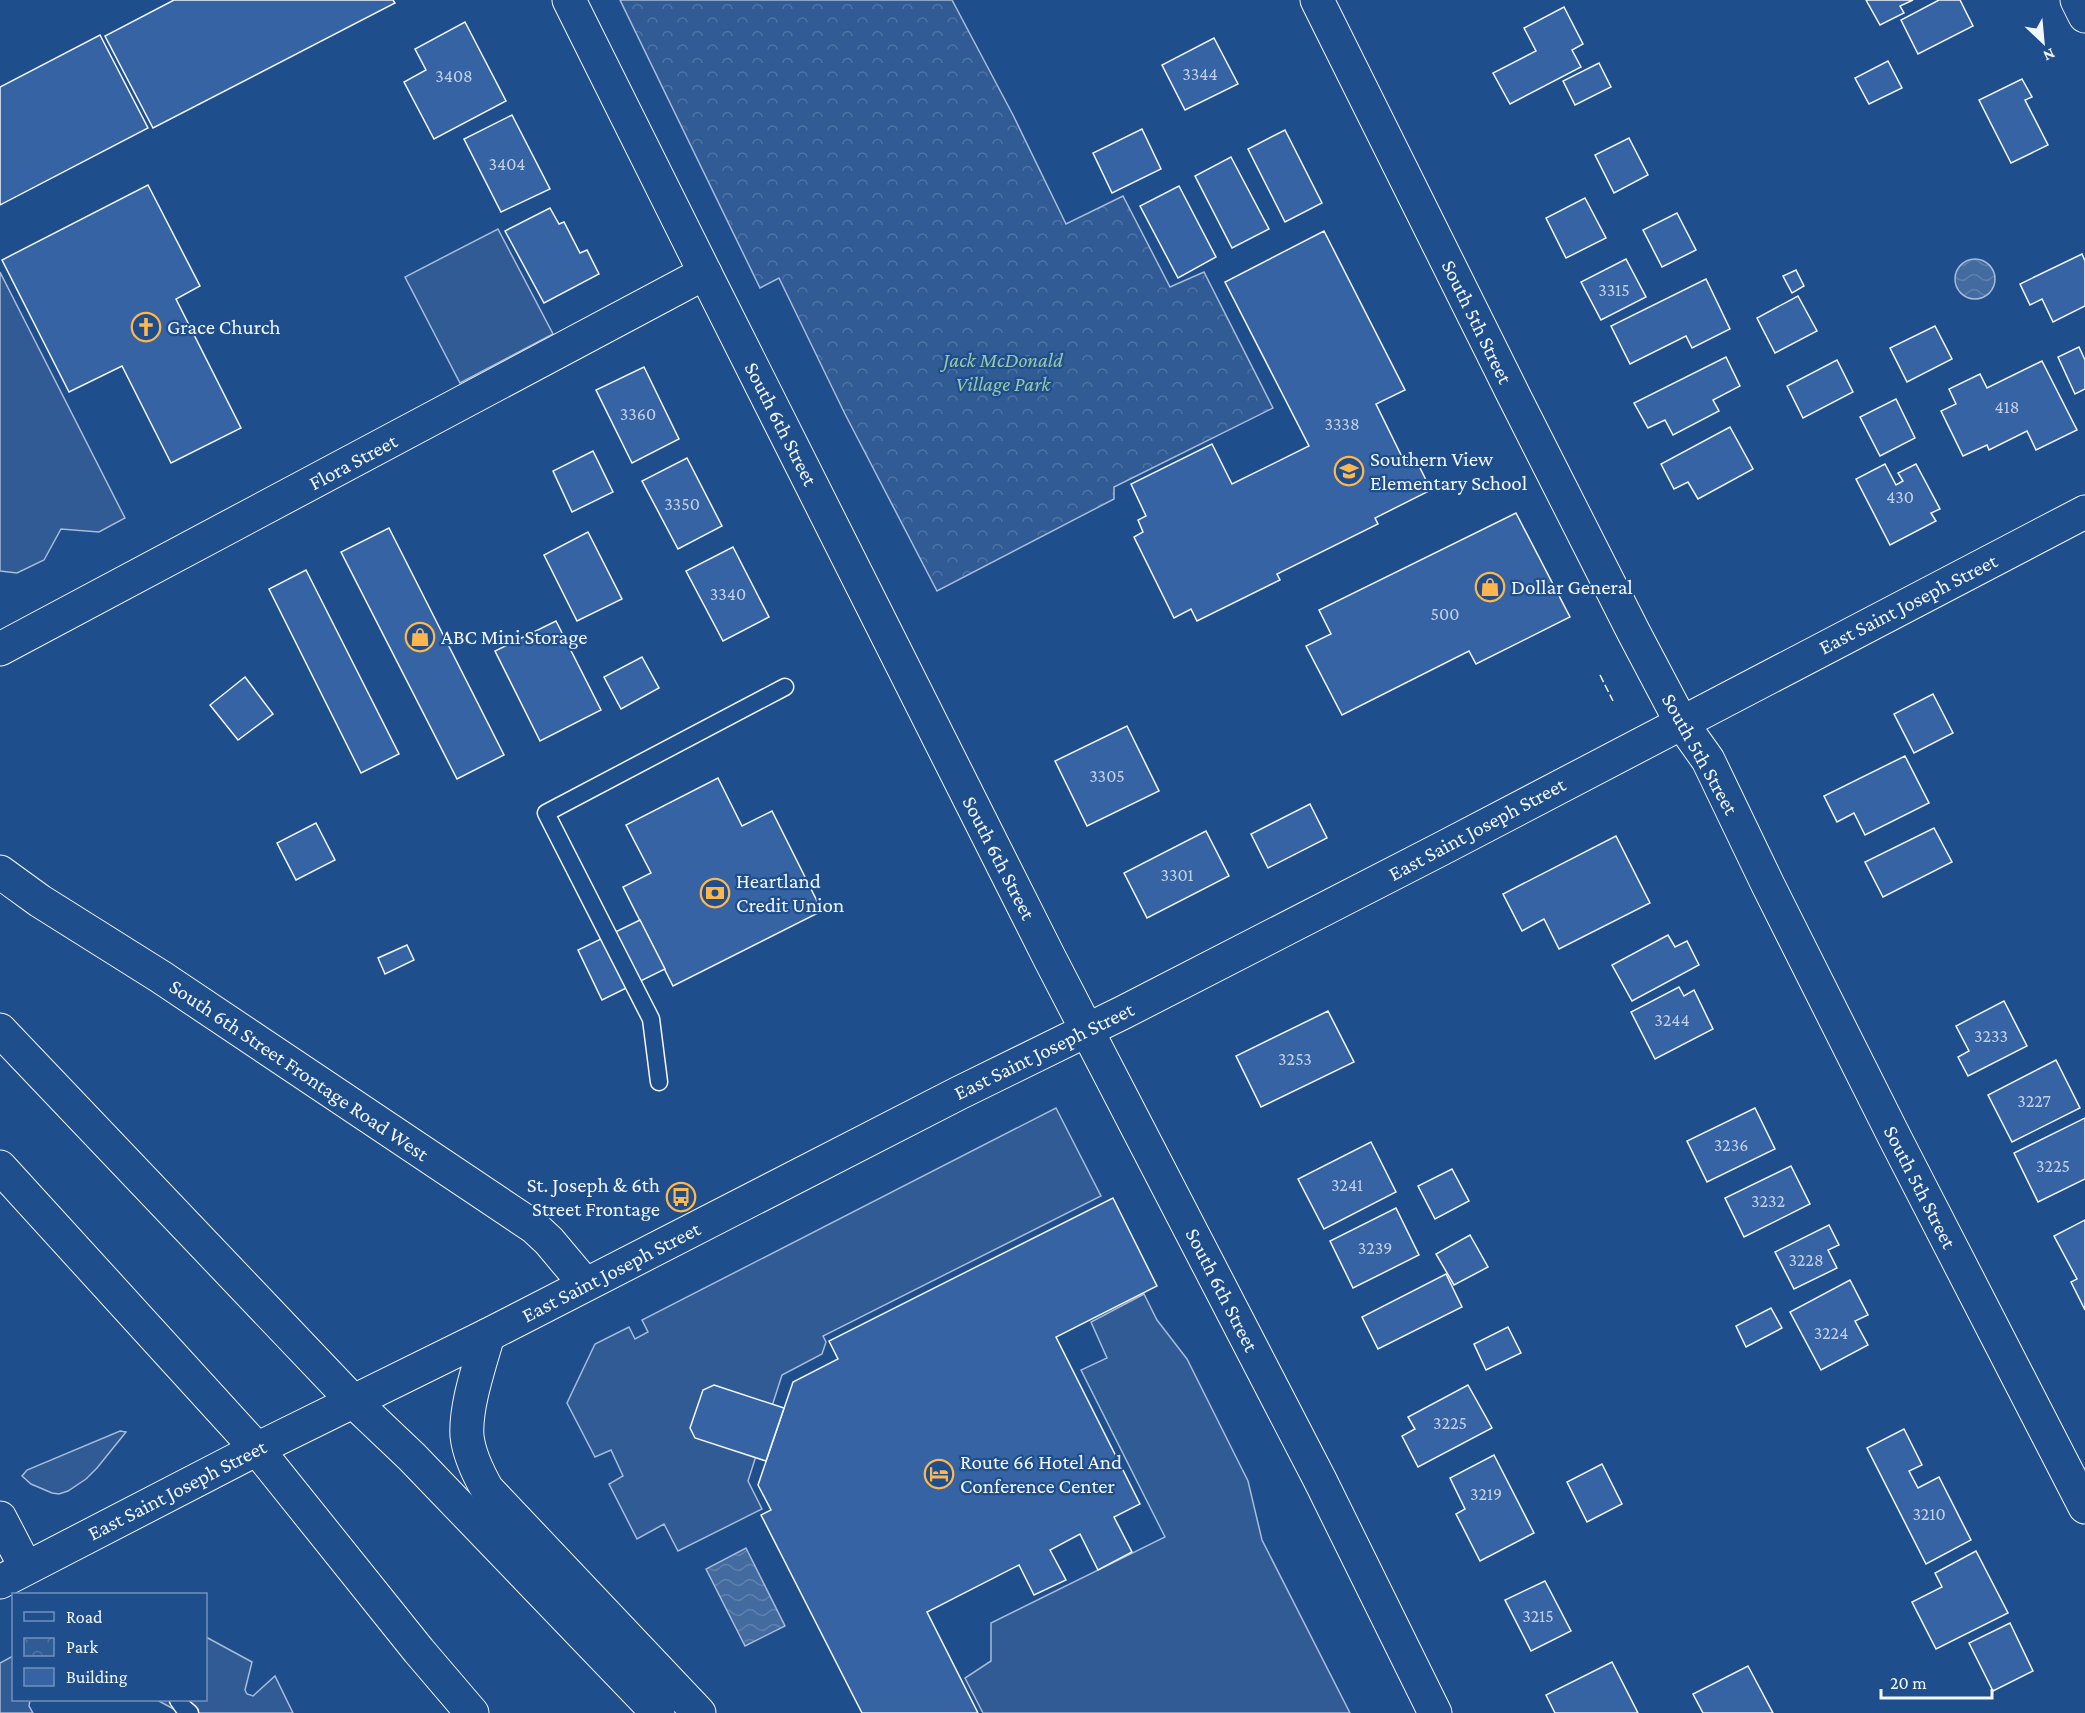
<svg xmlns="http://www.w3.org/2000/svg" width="2085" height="1713" viewBox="0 0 2085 1713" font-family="'Crimson Pro',serif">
  <defs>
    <pattern id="park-crowns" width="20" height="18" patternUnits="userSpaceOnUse" patternTransform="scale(1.5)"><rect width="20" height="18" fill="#305b95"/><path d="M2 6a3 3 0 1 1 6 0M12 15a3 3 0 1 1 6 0" fill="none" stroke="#4e73a5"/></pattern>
    <pattern id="water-waves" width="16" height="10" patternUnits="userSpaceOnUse" patternTransform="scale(1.5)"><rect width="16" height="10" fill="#446ba0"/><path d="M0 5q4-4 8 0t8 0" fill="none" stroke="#5f81ae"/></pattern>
  </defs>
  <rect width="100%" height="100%" fill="#1f4e8c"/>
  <!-- built -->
  <g fill="#305b95" stroke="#a8bbd7" stroke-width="1.5">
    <polygon points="498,229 553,334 460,383 405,277"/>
    <polygon points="0,272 125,518 99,532 61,529 44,560 17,573 0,571"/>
    <polygon points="1056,1108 1101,1196 823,1336 826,1342 822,1354 782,1375 748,1481 762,1509 678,1551 664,1524 637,1539 609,1484 623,1476 611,1450 595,1457 567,1403 595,1344 629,1327 635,1339 648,1332 642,1320"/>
    <polygon points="1144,1294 1157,1320 1187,1359 1248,1481 1262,1540 1350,1713 983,1713 965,1678 991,1661 991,1623 1165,1537 1081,1370 1107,1358 1091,1322"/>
    <polygon points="120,1431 126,1432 97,1468 86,1479 68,1491 59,1494 52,1493 31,1484 22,1476 27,1470"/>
    <polygon points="206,1637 252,1662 245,1690 247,1694 253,1696 275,1676 293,1713 181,1713 157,1700 206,1700"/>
    <polygon points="13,1656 14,1700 30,1700 29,1706 33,1713 0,1713 0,1663"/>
  </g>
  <!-- park -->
  <polygon fill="url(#park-crowns)" stroke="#a8bbd7" stroke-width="1.5" points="620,0 952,0 1013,115 1066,224 1123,196 1170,287 1204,272 1273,408 1114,487 1114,499 937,591 845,414 779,278 760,288"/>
  <!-- water -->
  <g fill="url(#water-waves)" stroke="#a8bbd7" stroke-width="1.5">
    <circle cx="1975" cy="279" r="20"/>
    <polygon points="746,1548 785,1626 745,1646 706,1569"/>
  </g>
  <!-- building -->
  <g fill="#3563a3" stroke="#f2f6ff" stroke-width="1.5">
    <polygon points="174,0 393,0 395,3 153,128 105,36"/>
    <polygon points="1866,0 1913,0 1900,6 1904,13 1880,25"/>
    <polygon points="1939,0 1960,0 1973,26 1918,54 1901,20"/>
    <polygon points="1564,7 1583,44 1572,50 1581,67 1510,104 1493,73 1536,51 1524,28"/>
    <polygon points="465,22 506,101 434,139 404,82 426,70 415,49"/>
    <polygon points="100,35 148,128 0,205 0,87"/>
    <polygon points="1214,38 1238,84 1185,110 1162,65"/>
    <polygon points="1888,61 1902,88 1869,104 1855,78"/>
    <polygon points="1599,63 1611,87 1575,105 1563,81"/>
    <polygon points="2022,79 2032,97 2025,100 2048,145 2011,163 1979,100"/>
    <polygon points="512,115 550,189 501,212 464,139"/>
    <polygon points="1142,129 1161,169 1112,193 1093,153"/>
    <polygon points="1285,130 1322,203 1285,222 1248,149"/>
    <polygon points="1629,138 1648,175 1614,193 1595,155"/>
    <polygon points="1231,157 1269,229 1232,248 1195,176"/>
    <polygon points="148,185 200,286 176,299 241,428 171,463 122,366 69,392 2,260"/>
    <polygon points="1179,186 1216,257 1178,278 1140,206"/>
    <polygon points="1585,198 1606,238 1566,258 1546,218"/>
    <polygon points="550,208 559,224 564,222 580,253 587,250 599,274 544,303 505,231"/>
    <polygon points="1677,213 1696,250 1662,267 1643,230"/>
    <polygon points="1324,231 1405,390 1376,404 1405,463 1415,458 1431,490 1375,518 1378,524 1277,574 1280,580 1197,621 1191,609 1174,618 1134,537 1143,532 1138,520 1146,516 1131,484 1212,444 1232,484 1309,446 1225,282"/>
    <polygon points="2082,254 2085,261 2085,306 2053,322 2042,299 2030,305 2020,284"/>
    <polygon points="1626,259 1646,297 1601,320 1581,282"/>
    <polygon points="1796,270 1804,286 1792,293 1783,276"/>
    <polygon points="1706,279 1730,329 1692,348 1686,336 1630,364 1611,326"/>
    <polygon points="1798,296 1817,331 1775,353 1757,318"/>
    <polygon points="1935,326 1952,359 1907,382 1890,348"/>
    <polygon points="2079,347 2085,360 2085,389 2075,394 2058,357"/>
    <polygon points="1726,357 1740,386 1713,400 1719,411 1673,435 1665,420 1648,428 1634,403"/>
    <polygon points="1837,360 1853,392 1803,418 1787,386"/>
    <polygon points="2042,361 2077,430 2036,450 2027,431 1989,450 1987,445 1963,456 1941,411 1956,404 1949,389 1980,374 1987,388"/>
    <polygon points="644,367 679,439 632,463 596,390"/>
    <polygon points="1896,399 1915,438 1880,456 1860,417"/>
    <polygon points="1730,427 1753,469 1698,499 1688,482 1674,489 1661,464"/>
    <polygon points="593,451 613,492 572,512 553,471"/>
    <polygon points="687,458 722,526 678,549 642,481"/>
    <polygon points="1885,464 1896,485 1903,481 1898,473 1916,464 1940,509 1931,513 1936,521 1890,545 1856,479"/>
    <polygon points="1516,513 1570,617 1476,664 1469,651 1342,715 1306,646 1331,634 1319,610"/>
    <polygon points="389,528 504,755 457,779 341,552"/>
    <polygon points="588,532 622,599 577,621 544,555"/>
    <polygon points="733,547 769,617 723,641 686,571"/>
    <polygon points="306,570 399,754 361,773 269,589"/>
    <polygon points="556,621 601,710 540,741 495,651"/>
    <polygon points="642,657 659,688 621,709 604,677"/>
    <polygon points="245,677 273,714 238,740 210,705"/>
    <polygon points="1933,694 1953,733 1914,753 1894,714"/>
    <polygon points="1127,726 1159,791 1087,826 1055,761"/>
    <polygon points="1905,756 1929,803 1865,835 1854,813 1837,822 1824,796"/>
    <polygon points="718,778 742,826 772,811 822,911 673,986 623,887 651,873 626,825"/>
    <polygon points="1310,804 1327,838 1268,868 1251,834"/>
    <polygon points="316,823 335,860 296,880 277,843"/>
    <polygon points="1934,828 1952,862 1883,897 1865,862"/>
    <polygon points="1206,831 1229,876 1147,918 1124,873"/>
    <polygon points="1616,836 1650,903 1559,949 1544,919 1522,931 1503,894"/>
    <polygon points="640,920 665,969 602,1000 578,950"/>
    <polygon points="1668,935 1675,947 1687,941 1699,965 1632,1001 1612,965"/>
    <polygon points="407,945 414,960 385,974 378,958"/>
    <polygon points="1679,987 1684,996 1694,990 1713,1029 1655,1059 1631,1012"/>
    <polygon points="2004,1001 2027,1046 1968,1076 1958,1057 1969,1051 1956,1026"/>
    <polygon points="1328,1011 1354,1062 1261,1107 1236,1056"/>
    <polygon points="2056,1060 2080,1108 2012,1142 1988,1095"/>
    <polygon points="1755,1108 1775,1149 1707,1182 1687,1141"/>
    <polygon points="2085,1118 2085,1179 2038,1202 2014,1153"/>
    <polygon points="1371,1142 1396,1192 1324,1229 1298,1179"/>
    <polygon points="1791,1166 1810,1204 1744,1237 1725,1198"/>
    <polygon points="1452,1169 1469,1201 1435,1219 1418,1186"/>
    <polygon points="1113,1198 1157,1286 1056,1337 1140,1504 1114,1517 1132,1552 1098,1570 1080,1534 1050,1550 1066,1580 1034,1595 1019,1565 927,1612 978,1713 862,1713 761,1515 771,1510 758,1485 793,1382 838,1359 829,1341"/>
    <polygon points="1396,1208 1419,1255 1353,1288 1330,1241"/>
    <polygon points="2085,1220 2085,1310 2071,1282 2077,1279 2054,1236"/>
    <polygon points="1829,1225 1839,1245 1828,1250 1837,1268 1794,1289 1775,1252"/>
    <polygon points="1470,1235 1488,1267 1454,1285 1436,1254"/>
    <polygon points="1446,1274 1462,1307 1378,1349 1362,1317"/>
    <polygon points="1850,1280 1868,1315 1855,1321 1868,1345 1821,1370 1790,1312"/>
    <polygon points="1771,1308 1782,1328 1746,1347 1736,1326"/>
    <polygon points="1508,1327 1521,1353 1486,1370 1474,1344"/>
    <polygon points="714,1385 784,1408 766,1461 695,1438 690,1428 703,1390"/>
    <polygon points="1468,1385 1492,1428 1418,1467 1402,1436 1415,1429 1408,1417"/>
    <polygon points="1904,1429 1922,1465 1909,1471 1918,1488 1939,1477 1971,1540 1926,1564 1867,1448"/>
    <polygon points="1494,1455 1534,1533 1480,1561 1456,1514 1465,1509 1450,1478"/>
    <polygon points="1602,1464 1622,1504 1587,1522 1567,1482"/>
    <polygon points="1976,1551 2008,1613 1936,1649 1912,1602 1942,1587 1935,1573"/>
    <polygon points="1545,1581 1571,1631 1531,1651 1505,1600"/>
    <polygon points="2010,1623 2033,1671 1993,1691 1969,1643"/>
    <polygon points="1612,1662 1638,1713 1555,1713 1546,1695"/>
    <polygon points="1748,1666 1773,1713 1703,1713 1693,1694"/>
  </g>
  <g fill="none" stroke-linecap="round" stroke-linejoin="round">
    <!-- service casing -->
    <g stroke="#f2f6ff" stroke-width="19">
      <g id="service">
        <polyline points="659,1082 651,1019 546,813 785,687"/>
        <polyline points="178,1700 183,1707 190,1713"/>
      </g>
    </g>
    <!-- minor casing -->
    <g stroke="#f2f6ff" stroke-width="35">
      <g id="minor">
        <polyline points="569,0 705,273 1050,959 1320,1480 1435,1713"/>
        <polyline points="1317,0 1514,396 1634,633 1681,722 1708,760 1768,885 1895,1138 2085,1507"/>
        <polyline points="2077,0 2085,16"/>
        <polyline points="0,649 705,273"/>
        <polyline points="0,872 40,901 161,977 534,1227 549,1241 585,1284"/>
        <polyline points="0,1518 26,1568"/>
        <polyline points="0,1582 257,1449"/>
      </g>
    </g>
    <!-- tertiary casing -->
    <g stroke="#f2f6ff" stroke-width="35">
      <polyline id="tertiary" points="257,1449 488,1335 959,1093 1124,1012 1441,849 2085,512"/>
    </g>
    <!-- primary casing -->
    <g stroke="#f2f6ff" stroke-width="35">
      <g id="primary">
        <polyline points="0,1030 353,1401 412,1457 658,1713"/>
        <polyline points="0,1167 257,1449 419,1651 472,1713"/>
        <path d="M 488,1335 C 480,1364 465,1406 467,1436 C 469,1455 478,1473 487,1489 L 699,1713"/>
      </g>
    </g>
    <!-- service -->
    <use href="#service" stroke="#1f4e8c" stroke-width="16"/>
    <!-- minor -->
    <use href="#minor" stroke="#1f4e8c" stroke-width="33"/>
    <!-- tertiary -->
    <use href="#tertiary" stroke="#1f4e8c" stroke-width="33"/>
    <!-- primary -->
    <use href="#primary" stroke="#1f4e8c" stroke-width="33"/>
    <!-- fence -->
    <polyline stroke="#f2f6ff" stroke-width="1.5" stroke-dasharray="8 3" stroke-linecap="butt" points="1600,675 1613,701"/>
  </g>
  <!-- icons -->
  <defs>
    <g id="church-ring" transform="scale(1.5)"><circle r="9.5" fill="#1f4e8c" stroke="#ffb74d" stroke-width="1.5"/><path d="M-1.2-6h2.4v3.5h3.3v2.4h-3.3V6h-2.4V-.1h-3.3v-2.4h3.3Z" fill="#ffb74d"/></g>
    <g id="school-ring" transform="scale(1.5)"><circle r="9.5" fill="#1f4e8c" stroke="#ffb74d" stroke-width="1.5"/><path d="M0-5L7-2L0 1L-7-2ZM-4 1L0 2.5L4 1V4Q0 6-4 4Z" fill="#ffb74d"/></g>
    <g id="shop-ring" transform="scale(1.5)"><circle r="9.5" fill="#1f4e8c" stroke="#ffb74d" stroke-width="1.5"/><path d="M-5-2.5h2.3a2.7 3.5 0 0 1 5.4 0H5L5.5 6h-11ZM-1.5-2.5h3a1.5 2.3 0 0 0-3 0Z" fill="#ffb74d"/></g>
    <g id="bank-ring" transform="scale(1.5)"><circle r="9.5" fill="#1f4e8c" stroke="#ffb74d" stroke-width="1.5"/><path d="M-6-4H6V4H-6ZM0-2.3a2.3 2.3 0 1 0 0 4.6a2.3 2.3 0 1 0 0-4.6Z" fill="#ffb74d"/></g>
    <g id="bus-ring" transform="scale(1.5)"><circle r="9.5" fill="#1f4e8c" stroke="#ffb74d" stroke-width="1.5"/><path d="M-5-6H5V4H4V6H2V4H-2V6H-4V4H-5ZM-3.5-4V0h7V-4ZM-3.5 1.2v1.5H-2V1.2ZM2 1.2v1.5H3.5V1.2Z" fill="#ffb74d"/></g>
    <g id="hotel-ring" transform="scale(1.5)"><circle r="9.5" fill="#1f4e8c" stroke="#ffb74d" stroke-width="1.5"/><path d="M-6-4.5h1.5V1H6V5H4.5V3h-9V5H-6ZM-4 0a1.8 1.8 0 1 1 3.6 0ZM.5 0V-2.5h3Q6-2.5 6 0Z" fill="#ffb74d"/></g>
  </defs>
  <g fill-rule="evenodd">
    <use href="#church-ring" x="146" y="327"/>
    <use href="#school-ring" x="1349" y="471"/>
    <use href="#shop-ring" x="1490" y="587"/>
    <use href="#shop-ring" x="420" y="637"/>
    <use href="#bank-ring" x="715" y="893"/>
    <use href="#bus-ring" x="681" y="1197"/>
    <use href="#hotel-ring" x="939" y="1474"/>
  </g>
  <g text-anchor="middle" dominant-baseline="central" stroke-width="4.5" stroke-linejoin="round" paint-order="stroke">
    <!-- number labels -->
    <g font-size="18" fill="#c3d1e8">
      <text x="1200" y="74">3344</text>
      <text x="454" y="76">3408</text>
      <text x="507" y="164">3404</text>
      <text x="1614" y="290">3315</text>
      <text x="2007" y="407">418</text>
      <text x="638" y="414">3360</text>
      <text x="1342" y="424">3338</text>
      <text x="1900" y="497">430</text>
      <text x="682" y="504">3350</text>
      <text x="728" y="594">3340</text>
      <text x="1445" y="614">500</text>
      <text x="1107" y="776">3305</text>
      <text x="1177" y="875">3301</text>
      <text x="1672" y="1020">3244</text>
      <text x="1991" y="1036">3233</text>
      <text x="1295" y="1059">3253</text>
      <text x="2034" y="1101">3227</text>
      <text x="1731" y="1145">3236</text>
      <text x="2053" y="1166">3225</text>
      <text x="1347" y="1185">3241</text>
      <text x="1768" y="1201">3232</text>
      <text x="1375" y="1248">3239</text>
      <text x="1806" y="1260">3228</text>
      <text x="1831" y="1333">3224</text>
      <text x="1450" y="1423">3225</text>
      <text x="1486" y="1494">3219</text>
      <text x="1929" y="1514">3210</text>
      <text x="1538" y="1616">3215</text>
    </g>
    <!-- street labels -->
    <g font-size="21" fill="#f2f6ff" stroke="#1f4e8c">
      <text transform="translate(1477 322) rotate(64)">South 5th Street</text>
      <text transform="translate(781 424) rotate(63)">South 6th Street</text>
      <text transform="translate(353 462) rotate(-28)">Flora Street</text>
      <text transform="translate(1908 604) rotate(-27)">East Saint Joseph Street</text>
      <text transform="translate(1700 754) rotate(61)">South 5th Street</text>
      <text transform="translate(1477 829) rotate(-28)">East Saint Joseph Street</text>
      <text transform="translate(999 858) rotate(63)">South 6th Street</text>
      <text transform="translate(1044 1051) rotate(-26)">East Saint Joseph Street</text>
      <text transform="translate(299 1070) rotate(34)">South 6th Street Frontage Road West</text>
      <text transform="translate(1920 1187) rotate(63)">South 5th Street</text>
      <text transform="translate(611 1272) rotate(-27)">East Saint Joseph Street</text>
      <text transform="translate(1222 1290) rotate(63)">South 6th Street</text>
      <text transform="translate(177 1490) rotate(-27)">East Saint Joseph Street</text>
    </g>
    <!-- poi labels -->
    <g font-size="21" fill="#f2f6ff" stroke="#1f4e8c" text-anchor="start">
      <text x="167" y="327">Grace Church</text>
      <text x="1370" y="459">Southern View<tspan x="1370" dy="24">Elementary School</tspan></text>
      <text x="1511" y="587">Dollar General</text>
      <text x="441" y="637">ABC Mini Storage</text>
      <text x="736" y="881">Heartland<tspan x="736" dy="24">Credit Union</tspan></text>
      <text x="660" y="1185" text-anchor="end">St. Joseph &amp; 6th<tspan x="660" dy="24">Street Frontage</tspan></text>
      <text x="960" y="1462">Route 66 Hotel And<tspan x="960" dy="24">Conference Center</tspan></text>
    </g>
    <!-- park labels -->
    <g font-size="21" font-style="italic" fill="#97c8a6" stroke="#1f4e8c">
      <text x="1003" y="360">Jack McDonald<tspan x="1003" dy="24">Village Park</tspan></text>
    </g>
  </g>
  <!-- legend -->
  <rect x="12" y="1593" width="195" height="108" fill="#1f4e8c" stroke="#7391ba" stroke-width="1.5"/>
  <rect x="24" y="1612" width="30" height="9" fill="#1f4e8c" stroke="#7391ba" stroke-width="1.5"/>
  <text x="66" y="1623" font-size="18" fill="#f2f6ff">Road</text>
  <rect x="24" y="1638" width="30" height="18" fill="url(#park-crowns)" stroke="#7391ba" stroke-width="1.5"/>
  <text x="66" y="1653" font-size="18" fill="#f2f6ff">Park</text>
  <rect x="24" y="1668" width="30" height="18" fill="#3563a3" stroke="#7391ba" stroke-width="1.5"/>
  <text x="66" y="1683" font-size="18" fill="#f2f6ff">Building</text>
  <!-- north arrow -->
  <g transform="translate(2043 42) rotate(154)" stroke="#1f4e8c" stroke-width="4.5" paint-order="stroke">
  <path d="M0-4.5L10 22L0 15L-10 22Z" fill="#f2f6ff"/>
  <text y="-9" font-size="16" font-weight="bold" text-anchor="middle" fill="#f2f6ff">N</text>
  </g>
  <!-- scale -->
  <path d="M1881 1689v9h111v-9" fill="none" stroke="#f2f6ff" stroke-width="3"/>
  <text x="1890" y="1689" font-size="18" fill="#f2f6ff" stroke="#1f4e8c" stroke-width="4.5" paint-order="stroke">20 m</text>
</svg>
